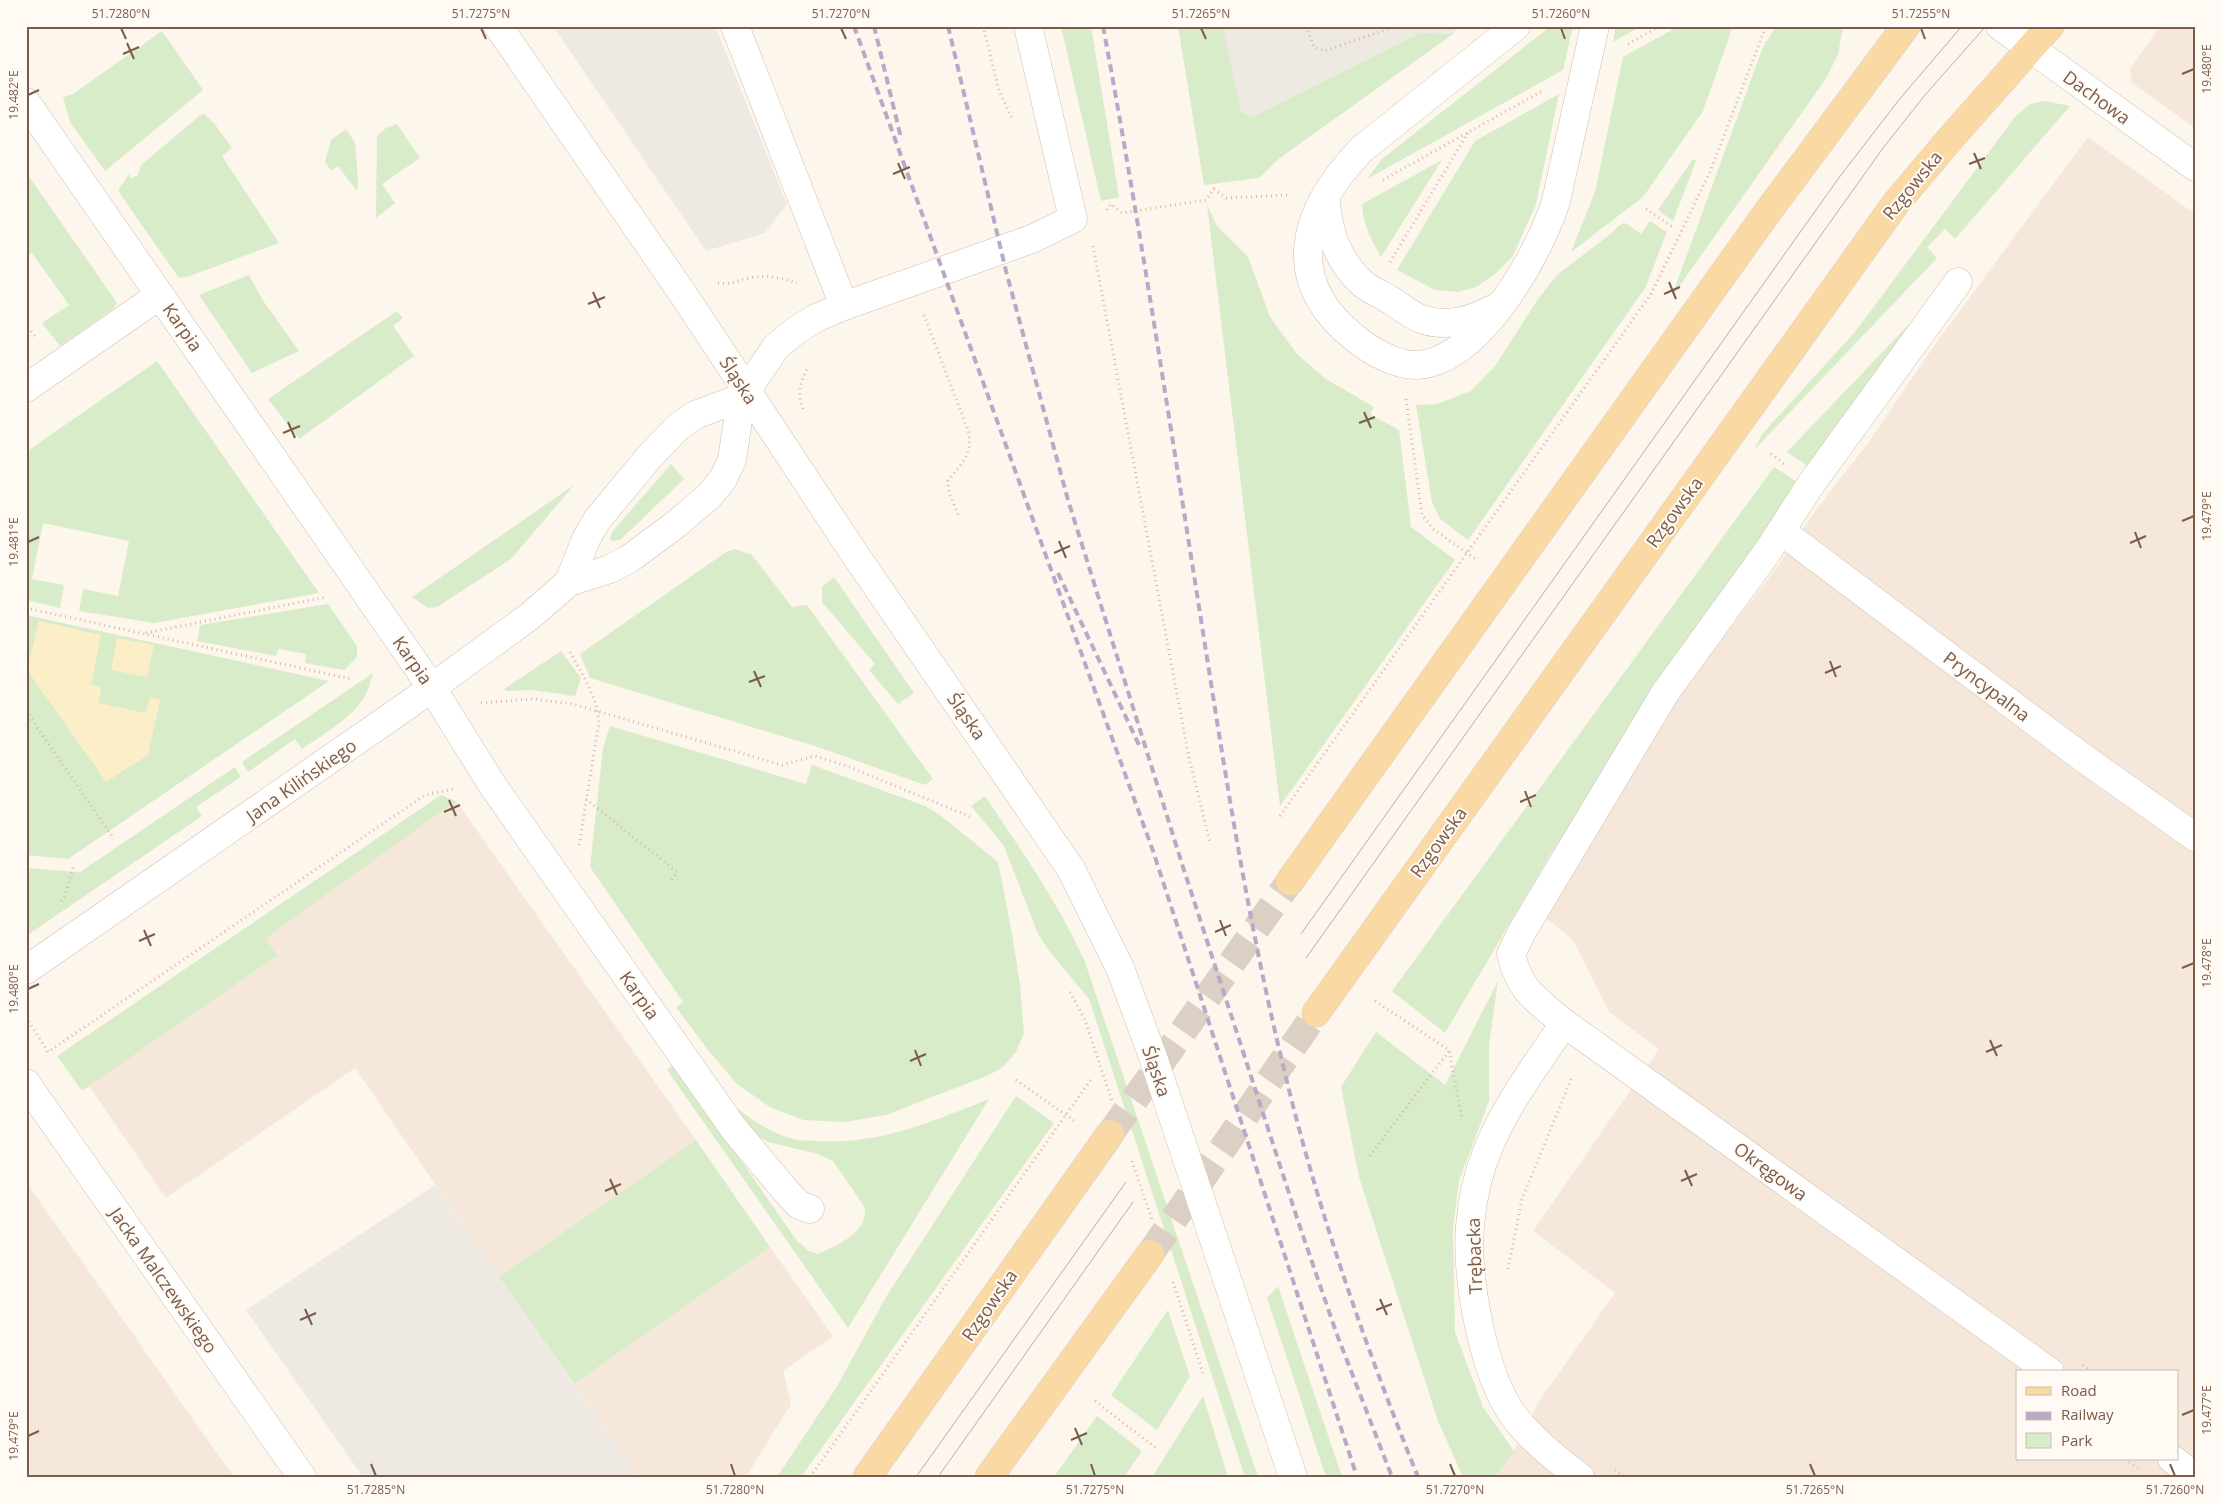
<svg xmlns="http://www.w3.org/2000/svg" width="2221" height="1503" viewBox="0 0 2221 1503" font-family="'Open Sans',sans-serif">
  <rect width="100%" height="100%" fill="#fdf6ec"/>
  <!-- residential -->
  <g fill="#f5e8da" fill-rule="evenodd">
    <polygon points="2160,26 2195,26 2195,128 2132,83 2130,69"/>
    <path d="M 2088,137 L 2195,214 L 2195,1477 L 1498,1477 L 1497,1474 L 1514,1451 L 1538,1403 L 1615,1293 L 1533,1231 L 1659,1049 L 1609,1012 L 1573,940 L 1546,918 L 1648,736 L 1774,571 L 1816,510 L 1868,443 L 1936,343 ZM 2017,1372 L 2177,1372 L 2177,1459 L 2017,1459 Z"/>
    <polygon points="456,801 696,1140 499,1277 355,1068 166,1198 89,1086 277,956 265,938"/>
    <polygon points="26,1182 187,1411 234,1477 26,1477"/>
    <polygon points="770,1247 833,1336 783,1371 791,1404 746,1477 638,1477 574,1384"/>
  </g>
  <!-- industrial -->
  <g fill="#efe9e4">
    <polygon points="553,26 715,26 787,204 765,233 706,251"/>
    <polygon points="1178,26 1458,26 1453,34 1420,33 1252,117 1241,112"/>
    <polygon points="435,1185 638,1477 363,1477 246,1310"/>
  </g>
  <!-- green -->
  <g fill="#d8ecc9">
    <polygon points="1061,26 1091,26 1119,197 1101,201"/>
    <polygon points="1178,26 1223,26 1241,112 1252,117 1420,33 1453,34 1276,161 1259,178 1204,185"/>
    <polygon points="1551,26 1573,26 1563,70 1367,179 1382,159"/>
    <polygon points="1616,26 1641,26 1613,42"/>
    <polygon points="1679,26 1733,26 1703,111 1643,197 1571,252 1595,192 1623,57"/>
    <polygon points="1776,26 1843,26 1838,55 1825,80 1671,298 1763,47"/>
    <polygon points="162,31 203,90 105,171 70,122 63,97 73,94"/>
    <polygon points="1559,94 1536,204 1513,256 1495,274 1476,287 1458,292 1435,290 1397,270 1475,141"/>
    <polygon points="2045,101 2070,106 1955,239 1945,229 1927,247 1937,258 1754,450 1762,434 1855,332 2015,117 2030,104"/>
    <polygon points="203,113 214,123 232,148 222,156 279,243 187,277 179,278 118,191 129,174 131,179 138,175 141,165"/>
    <polygon points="397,124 420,158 382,184 395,203 376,218 377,136 386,128"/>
    <polygon points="346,129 355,143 358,180 357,191 338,166 331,171 325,162 331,140"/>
    <polygon points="1693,159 1696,161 1673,221 1658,210"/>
    <path d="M 1442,160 L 1381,257 C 1371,240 1363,225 1362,204 Z"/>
    <polygon points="26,172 117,303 112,310 60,346 42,323 69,305 32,253 26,257"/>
    <polygon points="1207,205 1217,226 1248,257 1270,317 1297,354 1326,379 1374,407 1370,414 1399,430 1411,527 1455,560 1280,806"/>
    <polygon points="1650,221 1667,232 1645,288 1468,540 1440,519 1432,502 1416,405 1437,404 1471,391 1495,366 1538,299 1557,275 1613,232 1618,226 1625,223 1641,234"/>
    <polygon points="249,275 262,299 299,351 252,373 199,295"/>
    <polygon points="397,311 403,318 393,326 414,356 299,439 268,399"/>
    <polygon points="1914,319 1809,467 1787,452"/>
    <polygon points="157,361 319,593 154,623 79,611 83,589 118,596 129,541 43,523 32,579 64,585 60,608 26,600 26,452"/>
    <polygon points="671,464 684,479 620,540 612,541 610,538 612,532"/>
    <polygon points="1774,467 1797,482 1550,855 1445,1033 1392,991"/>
    <polygon points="574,485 511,559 437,607 428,608 412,597"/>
    <polygon points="735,549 752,555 792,607 807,605 933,779 925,785 818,747 590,678 580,654 726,552"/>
    <polygon points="834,577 914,693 898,704 869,670 875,664 822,602 822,587"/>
    <polygon points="328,604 357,646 357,657 344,670 305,663 306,654 278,649 276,656 197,641 200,625"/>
    <polygon points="26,615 329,681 68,859 26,855"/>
    <polygon points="561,651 581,678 575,696 532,690 506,691 504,689"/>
    <path d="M 373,673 C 371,679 370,686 367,692 C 357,715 322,735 302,749 L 295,739 L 248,772 L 242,762 Z"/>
    <polygon points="610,726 806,784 812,765 923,805 940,815 998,862 1013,939 1020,985 1024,1033 1016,1052 1003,1067 989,1075 886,1115 844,1122 803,1120 770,1107 737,1084 708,1050 676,1007 683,1002 590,867 603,748"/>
    <polygon points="235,767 241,777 196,807 202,816 26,936 26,868 80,872"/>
    <polygon points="441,795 456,801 266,938 277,956 82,1091 57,1056"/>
    <path d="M 985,796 C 1021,850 1058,902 1085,962 L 1258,1477 L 1245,1477 L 1089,999 L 1050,952 L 1038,934 L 1004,846 L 971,806 Z"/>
    <polygon points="1498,981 1489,1045 1489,1101 1459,1181 1453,1228 1455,1332 1483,1407 1514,1451 1497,1474 1498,1477 1463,1477 1438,1421 1359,1177 1341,1087 1376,1032 1445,1085"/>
    <path d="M 674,1064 L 797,1241 L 809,1251 L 818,1254 C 837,1246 871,1231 864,1206 L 833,1161 L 818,1154 L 768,1142 L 754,1134 L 727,1100 C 746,1116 769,1133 793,1139 C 800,1141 809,1140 816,1141 C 880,1145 931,1122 989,1099 L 848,1328 L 667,1070 Z"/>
    <polygon points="1016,1096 1054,1123 801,1477 777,1477 836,1388 886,1297"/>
    <polygon points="696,1140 770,1247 574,1384 499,1277"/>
    <polygon points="1278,1286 1342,1477 1326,1477 1267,1298"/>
    <polygon points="1168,1310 1190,1376 1157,1430 1111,1395"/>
    <polygon points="1203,1396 1228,1477 1152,1477"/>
    <polygon points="1097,1416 1142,1451 1124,1477 1054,1477"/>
  </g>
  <!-- sand -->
  <g fill="#fcefc7">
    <polygon points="39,621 101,635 91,684 101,687 99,703 146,713 150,697 160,700 148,755 106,782 27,670"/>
    <polygon points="117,638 154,645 147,677 111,670"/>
  </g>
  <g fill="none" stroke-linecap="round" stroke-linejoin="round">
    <!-- major-tunnel -->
    <g stroke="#dcd0c4" stroke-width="28" stroke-dasharray="28 14" stroke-linecap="butt">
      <polyline points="1110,1134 1290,881"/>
      <polyline points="1150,1254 1316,1013"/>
    </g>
    <!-- minor casing -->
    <g stroke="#d1beb0" stroke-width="29">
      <g id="minor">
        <polyline points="498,26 683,294 854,553 1071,869 1120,968 1153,1057 1293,1477"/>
        <polyline points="735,26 844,306"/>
        <path d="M 1516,26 L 1362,149 C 1302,211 1281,280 1356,339 C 1372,352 1398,366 1418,365 C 1480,361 1540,253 1556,201 L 1595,26"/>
        <polyline points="2000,26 2195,167"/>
        <polyline points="26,102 432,688 493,786 734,1129 785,1190 799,1205 810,1209"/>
        <path d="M 1326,197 C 1327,230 1337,260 1362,283 C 1370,290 1382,295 1392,301 C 1401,307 1411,315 1421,319 C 1446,328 1473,320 1495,308"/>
        <path d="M 1958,282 L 1811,484 L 1768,551 L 1665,693 L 1523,930 L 1511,954 C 1520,992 1537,1000 1564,1023 L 2050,1372"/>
        <polyline points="26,388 160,295"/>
        <polyline points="1781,531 2082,757 2195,837"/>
        <polyline points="569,582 586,539 597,520 650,456 678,427 695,415 735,400 746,391 776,347 795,331 816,318 844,306 1001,250 1034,238 1073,219 1028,26"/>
        <polyline points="26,970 408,705 530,616 569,582 610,569 629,559 675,525 709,496 723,479 732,460 740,407 746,391"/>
        <path d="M 1564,1023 C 1537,1065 1507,1102 1488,1149 C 1478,1173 1472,1201 1470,1226 C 1466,1278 1483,1377 1516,1419 C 1533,1441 1557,1460 1580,1477"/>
        <polyline points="26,1083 302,1477"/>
        <polyline points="2172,1459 2195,1476"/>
      </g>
    </g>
    <!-- major casing -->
    <g stroke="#dad1cd" stroke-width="29">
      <g id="major">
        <polyline points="1290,881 1769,210 1906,26"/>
        <polyline points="1316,1013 1896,203 1950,139 2050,26"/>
        <polyline points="867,1477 1110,1134"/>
        <polyline points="989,1477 1150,1254"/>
      </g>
    </g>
    <!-- path -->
    <g stroke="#d9b8a5" stroke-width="3" stroke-dasharray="1 4" stroke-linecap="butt">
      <polyline points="983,26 999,91 1012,118"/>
      <polyline points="1306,26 1314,47 1325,51 1396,26"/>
      <polyline points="1628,44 1660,26"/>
      <polyline points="1383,180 1544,90"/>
      <polyline points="1646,209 1674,228"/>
      <polyline points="1107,210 1111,204 1122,213 1206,200 1214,189 1226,198 1288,195"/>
      <polyline points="1093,246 1189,758 1210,842"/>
      <polyline points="1390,262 1468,133"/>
      <path d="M 718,283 C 732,285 736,281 749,278 C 766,274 781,278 797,283"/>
      <path d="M 924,315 L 969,433 C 972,457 961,463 948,481 L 949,492 L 959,517"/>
      <polyline points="31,331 36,338"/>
      <polyline points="1406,399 1422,515 1433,529 1477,560"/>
      <path d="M 803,409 C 797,395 800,381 808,368"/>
      <polyline points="1771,454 1784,464"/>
      <polyline points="26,608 351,679"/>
      <polyline points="146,633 326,597"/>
      <path d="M 570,652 C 582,674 597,697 599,722 L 579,846"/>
      <polyline points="481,703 533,699 573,704 782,765 815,756 847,766 971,817"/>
      <polyline points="26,711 114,839"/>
      <polyline points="586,799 677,872 671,881"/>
      <polyline points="1280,816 1651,294 1710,172 1766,26"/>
      <polyline points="61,901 65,896 74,864"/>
      <polyline points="1070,992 1085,1020 1112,1101"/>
      <polyline points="1375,1001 1449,1050 1462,1119"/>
      <polyline points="26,1017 48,1052 425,795 454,789"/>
      <polyline points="1016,1080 1076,1122"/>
      <polyline points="1370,1156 1449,1051"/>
      <polyline points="1132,1161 1152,1220"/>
      <polyline points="1508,1269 1522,1199 1572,1077"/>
      <polyline points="1173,1282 1203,1373"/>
      <polyline points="2083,1365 2093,1372"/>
      <polyline points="1095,1401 1156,1448"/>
      <polyline points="2125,1459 2139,1469"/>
      <polyline points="1615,1470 1624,1477"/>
      <polyline points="810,1477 1092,1078"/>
    </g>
    <!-- minor -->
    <use href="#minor" stroke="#fff" stroke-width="28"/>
    <!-- major -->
    <use href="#major" stroke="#fbd9a5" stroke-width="28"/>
    <!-- tram -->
    <g stroke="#b9a8c9" stroke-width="1">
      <polyline points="1301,934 1838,179 1898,101 1962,26"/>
      <polyline points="1306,958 1883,148 1925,95 1986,26"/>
      <polyline points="916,1477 1126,1182"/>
      <polyline points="938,1477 1133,1202"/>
    </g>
    <!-- rail -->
    <g stroke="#b9a8c9" stroke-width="4" stroke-dasharray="8 5" stroke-linecap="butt">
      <polyline points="854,26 1153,851 1357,1477"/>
      <polyline points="874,26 901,138"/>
      <polyline points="948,26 1006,271 1068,500 1183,867 1299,1224 1336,1332 1392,1477"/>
      <path d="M 1103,26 C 1138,215 1167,405 1197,594 C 1222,752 1245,910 1283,1065 C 1316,1205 1364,1343 1418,1477"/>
      <polyline points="1058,573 1139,745"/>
    </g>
  </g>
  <!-- ticks -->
  <path fill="none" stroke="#7a5c4d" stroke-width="2" d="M 121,28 L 126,39M 481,28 L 486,39M 841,28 L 846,39M 1201,28 L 1206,39M 1561,28 L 1565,39M 1921,28 L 1925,39M 127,43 L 134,59M 123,54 L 139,47M 2182,74 L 2194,69M 28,95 L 39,90M 1974,153 L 1981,169M 898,163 L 905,179M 1969,164 L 1985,158M 893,174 L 910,167M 1669,282 L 1676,299M 593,292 L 600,308M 1664,294 L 1680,287M 588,304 L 605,297M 1364,412 L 1371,428M 288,422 L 295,438M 1359,423 L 1375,417M 283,433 L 300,426M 2182,521 L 2194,516M 2135,532 L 2141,548M 1059,541 L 1066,558M 28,542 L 39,537M 2130,543 L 2146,536M 1054,553 L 1070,546M 1830,661 L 1836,677M 754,671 L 761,687M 1825,673 L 1841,666M 749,682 L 765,676M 1525,791 L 1531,807M 449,800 L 456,816M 1520,802 L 1536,795M 444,812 L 460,805M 1220,920 L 1226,936M 144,930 L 151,946M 1215,932 L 1231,925M 139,941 L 155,934M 2182,968 L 2194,963M 28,989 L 39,984M 1990,1040 L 1997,1056M 915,1050 L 921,1066M 1986,1052 L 2002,1045M 910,1061 L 926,1054M 1685,1170 L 1692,1186M 610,1179 L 617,1195M 1681,1181 L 1697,1174M 605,1191 L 621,1184M 1380,1299 L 1387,1315M 305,1309 L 312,1325M 1376,1310 L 1392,1304M 300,1320 L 316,1313M 2182,1415 L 2194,1410M 1075,1428 L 1082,1445M 28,1436 L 39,1431M 1071,1440 L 1087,1433M 371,1464 L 376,1476M 731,1464 L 735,1476M 1091,1464 L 1095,1476M 1450,1464 L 1455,1476M 1810,1464 L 1815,1476M 2170,1464 L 2175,1476"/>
  <g text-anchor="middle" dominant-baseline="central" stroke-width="4" stroke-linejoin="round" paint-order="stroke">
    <!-- street labels -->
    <g font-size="18" fill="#7a5c4d" stroke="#fffaf3">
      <text transform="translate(2097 97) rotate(36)">Dachowa</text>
      <text transform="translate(1912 185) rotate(-51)">Rzgowska</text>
      <text transform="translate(183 327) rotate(55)">Karpia</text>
      <text transform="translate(739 380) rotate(57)">Śląska</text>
      <text transform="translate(1674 512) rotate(-54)">Rzgowska</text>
      <text transform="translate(413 660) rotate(55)">Karpia</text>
      <text transform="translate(1987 686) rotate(37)">Pryncypalna</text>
      <text transform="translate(967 716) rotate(55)">Śląska</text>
      <text transform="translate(301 780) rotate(-35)">Jana Kilińskiego</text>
      <text transform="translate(1438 842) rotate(-54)">Rzgowska</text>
      <text transform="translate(640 995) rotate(55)">Karpia</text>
      <text transform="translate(1157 1071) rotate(71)">Śląska</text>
      <text transform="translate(1771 1171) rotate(36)">Okręgowa</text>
      <text transform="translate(1474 1256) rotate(-92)">Trębacka</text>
      <text transform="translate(164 1280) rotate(55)">Jacka Malczewskiego</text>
      <text transform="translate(989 1305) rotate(-55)">Rzgowska</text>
    </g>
  </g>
  <!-- border -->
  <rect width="2221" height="1503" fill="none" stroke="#fffaf3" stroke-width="55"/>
  <!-- legend -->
  <rect x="2016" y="1370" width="162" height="90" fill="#fffaf3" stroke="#cabbb1"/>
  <rect x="2026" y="1387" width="25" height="8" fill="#fbd9a5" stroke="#cabbb1"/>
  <text x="2061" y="1396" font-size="15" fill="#7a5c4d">Road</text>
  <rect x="2026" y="1412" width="25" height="8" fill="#b9a8c9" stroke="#cabbb1"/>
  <text x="2061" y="1420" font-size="15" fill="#7a5c4d">Railway</text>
  <rect x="2026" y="1433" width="25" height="15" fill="#d8ecc9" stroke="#cabbb1"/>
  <text x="2061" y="1446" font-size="15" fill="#7a5c4d">Park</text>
  <rect x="28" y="28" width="2166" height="1448" fill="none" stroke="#7a5c4d" stroke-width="2"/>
  <g font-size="12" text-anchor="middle" fill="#7a5c4d">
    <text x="121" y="18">51.7280°N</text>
    <text x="481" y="18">51.7275°N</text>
    <text x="841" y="18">51.7270°N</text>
    <text x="1201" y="18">51.7265°N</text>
    <text x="1561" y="18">51.7260°N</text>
    <text x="1921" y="18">51.7255°N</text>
    <text transform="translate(2207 69) rotate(-90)" y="4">19.480°E</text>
    <text transform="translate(14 95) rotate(-90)" y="4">19.482°E</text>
    <text transform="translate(2207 516) rotate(-90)" y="4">19.479°E</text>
    <text transform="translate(14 542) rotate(-90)" y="4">19.481°E</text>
    <text transform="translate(2207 963) rotate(-90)" y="4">19.478°E</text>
    <text transform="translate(14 989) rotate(-90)" y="4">19.480°E</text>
    <text transform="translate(2207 1410) rotate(-90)" y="4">19.477°E</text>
    <text transform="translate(14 1436) rotate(-90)" y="4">19.479°E</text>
    <text x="376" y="1494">51.7285°N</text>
    <text x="735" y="1494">51.7280°N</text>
    <text x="1095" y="1494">51.7275°N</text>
    <text x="1455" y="1494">51.7270°N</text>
    <text x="1815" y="1494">51.7265°N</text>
    <text x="2175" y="1494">51.7260°N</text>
  </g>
</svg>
